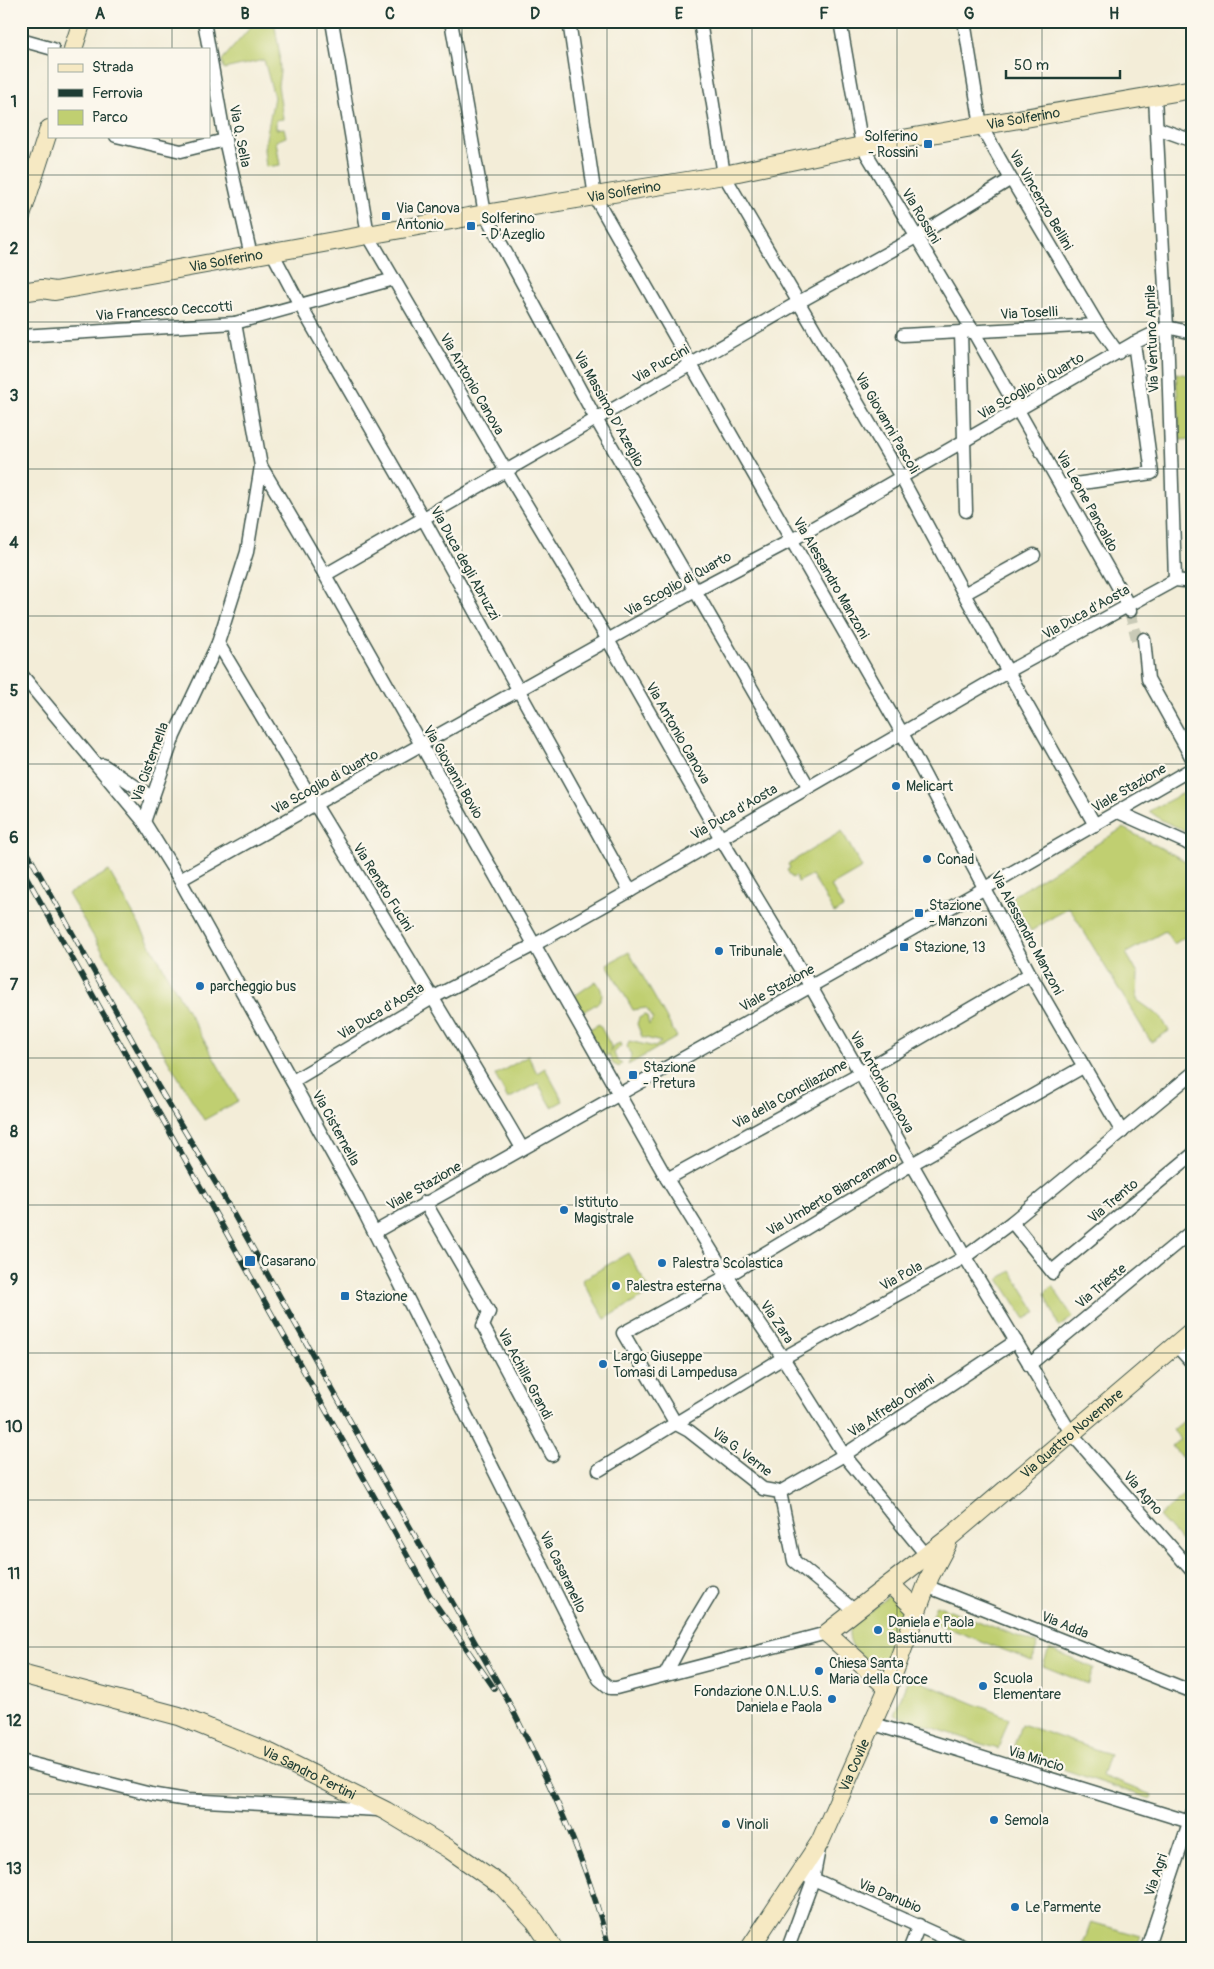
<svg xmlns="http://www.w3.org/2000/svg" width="1214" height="1969" viewBox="0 0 1214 1969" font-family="Pangolin,sans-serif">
  <rect width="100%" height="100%" fill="#fbf7ec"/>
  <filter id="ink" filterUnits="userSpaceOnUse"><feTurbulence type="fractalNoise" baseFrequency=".02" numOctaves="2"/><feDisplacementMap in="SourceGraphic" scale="10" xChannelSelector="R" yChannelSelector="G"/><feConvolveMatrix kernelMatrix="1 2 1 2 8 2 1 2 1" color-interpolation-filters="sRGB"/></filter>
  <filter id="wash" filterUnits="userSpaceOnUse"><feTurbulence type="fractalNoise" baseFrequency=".0096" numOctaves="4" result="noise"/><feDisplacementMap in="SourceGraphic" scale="20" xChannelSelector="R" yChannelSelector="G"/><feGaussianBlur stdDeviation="1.12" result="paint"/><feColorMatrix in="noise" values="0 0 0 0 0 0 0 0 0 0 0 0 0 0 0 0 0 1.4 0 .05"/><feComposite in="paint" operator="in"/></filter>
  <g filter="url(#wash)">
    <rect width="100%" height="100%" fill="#f3edd8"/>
    <!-- green -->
    <g fill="#c0cf71" stroke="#708652">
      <polygon points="256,21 274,21 279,50 280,72 278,85 283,119 276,120 276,129 284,128 286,137 276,141 280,165 266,167 264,149 274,97 264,60 224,69 222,60"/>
      <polygon points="1176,373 1193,376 1193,439 1180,440"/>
      <polygon points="1188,643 1193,643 1193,737"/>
      <polygon points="1193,788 1193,834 1163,821 1149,811"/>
      <polygon points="1123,828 1193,865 1193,932 1174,944 1165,931 1126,953 1138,974 1137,1000 1161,1017 1169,1031 1151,1042 1069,907 1031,931 1011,897"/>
      <polygon points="842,831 862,868 831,886 843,908 834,913 812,875 798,882 796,876 792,878 787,870 790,868 788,864"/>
      <polygon points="109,871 238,1101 204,1120 68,894"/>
      <polygon points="629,952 677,1037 628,1065 632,1054 627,1047 629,1041 655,1047 661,1042 642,1037 637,1024 639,1018 644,1015 647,1016 649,1025 653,1018 646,1008 633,1010 607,964"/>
      <path d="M 596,981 C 611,1000 594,1006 579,1013 L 570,999 Z"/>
      <polygon points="599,1024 611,1046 610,1052 613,1046 620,1043 621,1046 614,1053 617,1061 622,1064 619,1067 613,1064 609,1055 604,1057 588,1030"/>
      <polygon points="528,1056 537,1073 545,1068 563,1101 552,1107 538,1083 508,1099 495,1075"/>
      <polygon points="628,1253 651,1292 605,1319 582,1280"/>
      <polygon points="1011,1271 1037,1312 1025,1319 999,1279"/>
      <polygon points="1052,1286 1073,1317 1059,1327 1045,1293"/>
      <polygon points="1193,1413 1193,1448 1182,1458 1172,1446 1180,1439 1173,1430"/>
      <polygon points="1193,1487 1193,1554 1159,1516"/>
      <path d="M 889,1596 L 906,1612 L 906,1617 L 886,1666 L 881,1670 C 867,1659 844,1648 850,1628 Z"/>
      <polygon points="936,1605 1038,1644 1032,1661 930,1621"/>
      <polygon points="1049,1649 1094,1668 1088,1684 1043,1666"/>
      <polygon points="909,1677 1009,1718 998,1749 894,1715"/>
      <polygon points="1021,1724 1109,1754 1102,1776 1152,1795 1151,1799 1012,1752"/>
      <polygon points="1091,1922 1141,1936 1137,1948 1082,1948"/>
    </g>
  </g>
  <g filter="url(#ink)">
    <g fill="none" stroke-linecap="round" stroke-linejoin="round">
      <!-- street-tunnel -->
      <polyline stroke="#c9cab7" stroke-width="12" stroke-dasharray="12 6" stroke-linecap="butt" points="1130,611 1138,643"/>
      <!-- street casing -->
      <g stroke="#3f574d" stroke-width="15">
        <g id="street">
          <polyline points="204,21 225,140 251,256"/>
          <polyline points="332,21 368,235 506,471 608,640 720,837 811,987 965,1257 1071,1433 1193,1572"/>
          <polyline points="451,21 485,214 596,419 808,786"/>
          <polyline points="569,21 595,197 902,733 1030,974 1122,1132"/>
          <polyline points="700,21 724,175 901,477 964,594 1095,825"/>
          <polyline points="840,21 862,146 973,331 1129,606 1130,611"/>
          <polyline points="964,21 981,126 1011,179 1098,325 1118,353"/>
          <polyline points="21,40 53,49"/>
          <polyline points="1155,97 1167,327 1175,580"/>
          <polyline points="1157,128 1193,141"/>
          <polyline points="116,136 181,151 225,140"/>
          <polyline points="272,252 300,305 423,518 630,891"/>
          <polyline points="961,332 966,511"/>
          <polyline points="903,335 1098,325"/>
          <polyline points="21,336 235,323 394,279"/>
          <polyline points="261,466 325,575 667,1179 727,1276 783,1358 844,1455 927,1556"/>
          <polyline points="1061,486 1152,473 1134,343"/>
          <polyline points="325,575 799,302 916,237 1011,179"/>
          <polyline points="964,594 1034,555"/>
          <polyline points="1144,639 1148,679 1193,760"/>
          <path d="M 218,643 C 318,812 423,978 522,1148"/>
          <polyline points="21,674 144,822 180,880 358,1200 599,1679 610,1688 616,1688 827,1633"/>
          <polyline points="103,765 153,798"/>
          <polyline points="1118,812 1185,842 1193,847"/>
          <polyline points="144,822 174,736 218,643 247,552 261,466 235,323"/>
          <polyline points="180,880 695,591 792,540 1134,343 1167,327 1193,333"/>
          <polyline points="293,1081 434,997 534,945 630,891 1009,671 1175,580 1193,582"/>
          <polyline points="667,1179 860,1073 1030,974"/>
          <polyline points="425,1202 489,1312 483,1326 552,1455"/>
          <polyline points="1012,1222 1053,1273"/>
          <polyline points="375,1232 985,888 1193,768"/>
          <polyline points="1052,1271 1193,1154"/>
          <polyline points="1175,1344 1193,1364"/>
          <polyline points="1029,1365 1193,1230"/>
          <polyline points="599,1470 783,1358 965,1257 1012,1222 1193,1073"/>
          <polyline points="780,1492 844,1455 1016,1341"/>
          <polyline points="926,1586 1193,1692"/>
          <polyline points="855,1611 794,1561 780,1492 763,1489 689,1431 676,1424 623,1333 727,1276 912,1164 1083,1067"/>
          <polyline points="665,1675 688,1632 712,1592"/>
          <polyline points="871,1723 1193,1823"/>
          <polyline points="21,1761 151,1794 187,1800 379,1810"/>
          <polyline points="800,1873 967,1948"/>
          <polyline points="788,1948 813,1880 819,1849"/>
          <polyline points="910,1948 919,1925"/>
          <polyline points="1147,1948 1193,1811"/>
        </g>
      </g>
      <!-- secondary casing -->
      <g stroke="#3f574d" stroke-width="20">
        <g id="secondary">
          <polyline points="73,49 82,21"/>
          <polyline points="21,216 49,129"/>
          <path id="s1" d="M 21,292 L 42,289 L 55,291 L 485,214 L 724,175 L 862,146 L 1193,89"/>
          <polyline points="890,1584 917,1610"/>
          <path id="s2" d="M 21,1674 L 179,1716 L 270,1753 L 386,1811 L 449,1849 L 503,1887 L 535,1921 L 553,1948"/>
          <path id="s3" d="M 888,1688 L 827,1633 L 950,1537 L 1193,1330"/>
          <path id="s4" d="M 750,1948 L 820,1842 L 888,1688 L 930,1576 L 947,1544"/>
        </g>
      </g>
      <!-- street -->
      <use href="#street" stroke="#fff" stroke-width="12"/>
      <!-- secondary -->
      <use href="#secondary" stroke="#f6e9c3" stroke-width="18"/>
      <!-- rail casing -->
      <g stroke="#1f3d34" stroke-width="5.5">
        <g id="rail">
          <path d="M 21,841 L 159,1088 L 221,1192 L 507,1699 C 548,1779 587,1860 609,1948"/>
          <polyline points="21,867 430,1596 494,1688"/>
        </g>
      </g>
      <!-- rail -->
      <use href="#rail" stroke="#fbf7ec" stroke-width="4" stroke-dasharray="11" stroke-linecap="butt"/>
    </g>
  </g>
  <!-- grid -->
  <path fill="none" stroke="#1f3d34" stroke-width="1" stroke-opacity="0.55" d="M 172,21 L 172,49M 317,21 L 317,1948M 462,21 L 462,1948M 607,21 L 607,1948M 752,21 L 752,1948M 897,21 L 897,1948M 1042,21 L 1042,1948M 172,136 L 172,1948M 21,175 L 1193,175M 21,322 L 1193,322M 21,469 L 1193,469M 21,616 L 1193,616M 21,764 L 1193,764M 21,911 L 1193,911M 21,1058 L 1193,1058M 21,1205 L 1193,1205M 21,1353 L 1193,1353M 21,1500 L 1193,1500M 21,1647 L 1193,1647M 21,1794 L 1193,1794"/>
  <!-- markers -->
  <g fill="#1f6fb2" stroke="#fbf7ec" stroke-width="2">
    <rect x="923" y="139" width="10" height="10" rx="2.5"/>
    <rect x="381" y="211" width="10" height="10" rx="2.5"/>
    <rect x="466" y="221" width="10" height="10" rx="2.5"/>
    <circle cx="896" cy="786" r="5"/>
    <circle cx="927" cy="859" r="5"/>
    <rect x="914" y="908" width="10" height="10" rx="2.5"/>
    <rect x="899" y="942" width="10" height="10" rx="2.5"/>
    <circle cx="719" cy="951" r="5"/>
    <circle cx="200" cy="986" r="5"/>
    <rect x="628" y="1070" width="10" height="10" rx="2.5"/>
    <circle cx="564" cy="1210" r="5"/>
    <rect x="244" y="1255" width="12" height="12" rx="2.5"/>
    <circle cx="662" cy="1263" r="5"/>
    <circle cx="616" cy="1286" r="5"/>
    <rect x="340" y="1291" width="10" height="10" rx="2.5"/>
    <circle cx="603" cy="1364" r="5"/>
    <circle cx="878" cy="1630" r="5"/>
    <circle cx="819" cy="1671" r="5"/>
    <circle cx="983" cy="1686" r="5"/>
    <circle cx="832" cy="1699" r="5"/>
    <circle cx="994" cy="1820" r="5"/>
    <circle cx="726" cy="1824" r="5"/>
    <circle cx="1015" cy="1907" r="5"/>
  </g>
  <g text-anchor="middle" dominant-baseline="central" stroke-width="4.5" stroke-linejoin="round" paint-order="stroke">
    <!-- street labels -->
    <g font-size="14" fill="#1f3d34" stroke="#fbf7ec">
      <text stroke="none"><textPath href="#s1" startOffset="1018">Via Solferino</textPath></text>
      <text transform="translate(240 136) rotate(79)">Via Q. Sella</text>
      <text stroke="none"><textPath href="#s1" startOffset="612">Via Solferino</textPath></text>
      <text transform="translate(1041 200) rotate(60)">Via Vincenzo Bellini</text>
      <text transform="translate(921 216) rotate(59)">Via Rossini</text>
      <text stroke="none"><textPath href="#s1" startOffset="208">Via Solferino</textPath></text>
      <text transform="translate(164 311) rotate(-4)">Via Francesco Ceccotti</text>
      <text transform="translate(1029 313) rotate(-3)">Via Toselli</text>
      <text transform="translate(1152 339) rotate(-92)">Via Ventuno Aprile</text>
      <text transform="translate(661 364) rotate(-30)">Via Puccini</text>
      <text transform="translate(472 384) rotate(60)">Via Antonio Canova</text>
      <text transform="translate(1031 386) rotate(-30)">Via Scoglio di Quarto</text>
      <text transform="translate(609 409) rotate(61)">Via Massimo D'Azeglio</text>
      <text transform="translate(887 423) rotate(60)">Via Giovanni Pascoli</text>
      <text transform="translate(1087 501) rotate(61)">Via Leone Pancaldo</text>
      <text transform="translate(465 563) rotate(61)">Via Duca degli Abruzzi</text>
      <text transform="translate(831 578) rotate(60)">Via Alessandro Manzoni</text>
      <text transform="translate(678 584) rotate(-29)">Via Scoglio di Quarto</text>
      <text transform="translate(1086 612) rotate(-29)">Via Duca d'Aosta</text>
      <text transform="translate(678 733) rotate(60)">Via Antonio Canova</text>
      <text transform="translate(150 762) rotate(-70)">Via Cisternella</text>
      <text transform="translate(453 772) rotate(60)">Via Giovanni Bovio</text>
      <text transform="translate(325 782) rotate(-29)">Via Scoglio di Quarto</text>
      <text transform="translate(1129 788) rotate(-30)">Viale Stazione</text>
      <text transform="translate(734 812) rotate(-30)">Via Duca d'Aosta</text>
      <text transform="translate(383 887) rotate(58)">Via Renato Fucini</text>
      <text transform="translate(1027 933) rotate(62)">Via Alessandro Manzoni</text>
      <text transform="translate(777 988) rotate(-29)">Viale Stazione</text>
      <text transform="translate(381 1011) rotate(-31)">Via Duca d'Aosta</text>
      <text transform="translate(882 1082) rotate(60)">Via Antonio Canova</text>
      <text transform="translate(790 1094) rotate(-29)">Via della Conciliazione</text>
      <text transform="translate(336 1128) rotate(61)">Via Cisternella</text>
      <text transform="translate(424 1186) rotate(-30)">Viale Stazione</text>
      <text transform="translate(832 1194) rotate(-31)">Via Umberto Biancamano</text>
      <text transform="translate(1113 1201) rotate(-40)">Via Trento</text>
      <text transform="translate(901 1276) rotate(-29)">Via Pola</text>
      <text transform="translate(1101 1286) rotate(-40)">Via Trieste</text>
      <text transform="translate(777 1322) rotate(56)">Via Zara</text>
      <text transform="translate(525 1374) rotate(62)">Via Achille Grandi</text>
      <text transform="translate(891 1406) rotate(-34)">Via Alfredo Oriani</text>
      <text stroke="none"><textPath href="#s3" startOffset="398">Via Quattro Novembre</textPath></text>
      <text transform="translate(742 1452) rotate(37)">Via G. Verne</text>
      <text transform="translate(1143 1493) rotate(49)">Via Agno</text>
      <text transform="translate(563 1572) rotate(64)">Via Casaranello</text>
      <text transform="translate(1065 1625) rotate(22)">Via Adda</text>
      <text transform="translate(1036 1759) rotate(17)">Via Mincio</text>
      <text stroke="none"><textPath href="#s4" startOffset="211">Via Covile</textPath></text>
      <text stroke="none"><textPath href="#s2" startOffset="305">Via Sandro Pertini</textPath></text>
      <text transform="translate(1156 1875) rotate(-71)">Via Agri</text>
      <text transform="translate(890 1896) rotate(23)">Via Danubio</text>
    </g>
    <!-- poi labels -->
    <g font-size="14" fill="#1f3d34" stroke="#fbf7ec" text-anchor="start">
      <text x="918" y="136" text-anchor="end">Solferino<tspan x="918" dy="16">- Rossini</tspan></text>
      <text x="396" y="208">Via Canova<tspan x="396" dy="16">Antonio</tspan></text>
      <text x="481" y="218">Solferino<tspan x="481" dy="16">- D'Azeglio</tspan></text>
      <text x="906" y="786">Melicart</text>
      <text x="937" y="859">Conad</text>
      <text x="929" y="905">Stazione<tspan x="929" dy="16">- Manzoni</tspan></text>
      <text x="914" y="947">Stazione, 13</text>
      <text x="729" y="951">Tribunale</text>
      <text x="210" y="986">parcheggio bus</text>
      <text x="643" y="1067">Stazione<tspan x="643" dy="16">- Pretura</tspan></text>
      <text x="574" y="1202">Istituto<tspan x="574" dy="16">Magistrale</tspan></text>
      <text x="261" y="1261">Casarano</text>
      <text x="672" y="1263">Palestra Scolastica</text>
      <text x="626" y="1286">Palestra esterna</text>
      <text x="355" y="1296">Stazione</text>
      <text x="613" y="1356">Largo Giuseppe<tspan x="613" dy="16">Tomasi di Lampedusa</tspan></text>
      <text x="888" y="1622">Daniela e Paola<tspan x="888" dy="16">Bastianutti</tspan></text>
      <text x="829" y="1663">Chiesa Santa<tspan x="829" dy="16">Maria della Croce</tspan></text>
      <text x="993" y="1678">Scuola<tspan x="993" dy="16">Elementare</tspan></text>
      <text x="822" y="1691" text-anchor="end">Fondazione O.N.L.U.S.<tspan x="822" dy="16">Daniela e Paola</tspan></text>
      <text x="1004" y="1820">Semola</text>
      <text x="736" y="1824">Vinoli</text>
      <text x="1025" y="1907">Le Parmente</text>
    </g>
  </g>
  <!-- margin -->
  <rect width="1214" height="1969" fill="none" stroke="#fbf7ec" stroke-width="55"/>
  <!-- legend -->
  <rect x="48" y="48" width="162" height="90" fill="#fbf7ec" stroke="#a3ada2"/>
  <rect x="58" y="64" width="25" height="8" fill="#f6e9c3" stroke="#a3ada2"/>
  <text x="92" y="72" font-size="15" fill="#1f3d34">Strada</text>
  <rect x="58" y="89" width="25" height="8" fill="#1f3d34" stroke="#a3ada2"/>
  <text x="92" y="98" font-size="15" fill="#1f3d34">Ferrovia</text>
  <rect x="58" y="110" width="25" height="15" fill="#c0cf71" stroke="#a3ada2"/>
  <text x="92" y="122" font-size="15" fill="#1f3d34">Parco</text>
  <!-- scale -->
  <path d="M1006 70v8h114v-8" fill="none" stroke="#1f3d34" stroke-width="2.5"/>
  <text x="1014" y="70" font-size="15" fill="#1f3d34" stroke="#fbf7ec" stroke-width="4" paint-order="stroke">50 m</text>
  <rect x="28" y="28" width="1158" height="1914" fill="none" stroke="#1f3d34" stroke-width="2"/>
  <g font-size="16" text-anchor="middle" font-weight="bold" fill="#1f3d34">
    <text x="100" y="19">A</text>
    <text x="245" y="19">B</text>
    <text x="390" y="19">C</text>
    <text x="535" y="19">D</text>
    <text x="679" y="19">E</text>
    <text x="824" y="19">F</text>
    <text x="969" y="19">G</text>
    <text x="1114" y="19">H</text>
    <text x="14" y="107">1</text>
    <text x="14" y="254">2</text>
    <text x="14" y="401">3</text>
    <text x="14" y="548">4</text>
    <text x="14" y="696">5</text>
    <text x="14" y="843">6</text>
    <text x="14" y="990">7</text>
    <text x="14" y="1137">8</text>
    <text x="14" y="1285">9</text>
    <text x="14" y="1432">10</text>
    <text x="14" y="1579">11</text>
    <text x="14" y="1726">12</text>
    <text x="14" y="1874">13</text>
  </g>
</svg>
